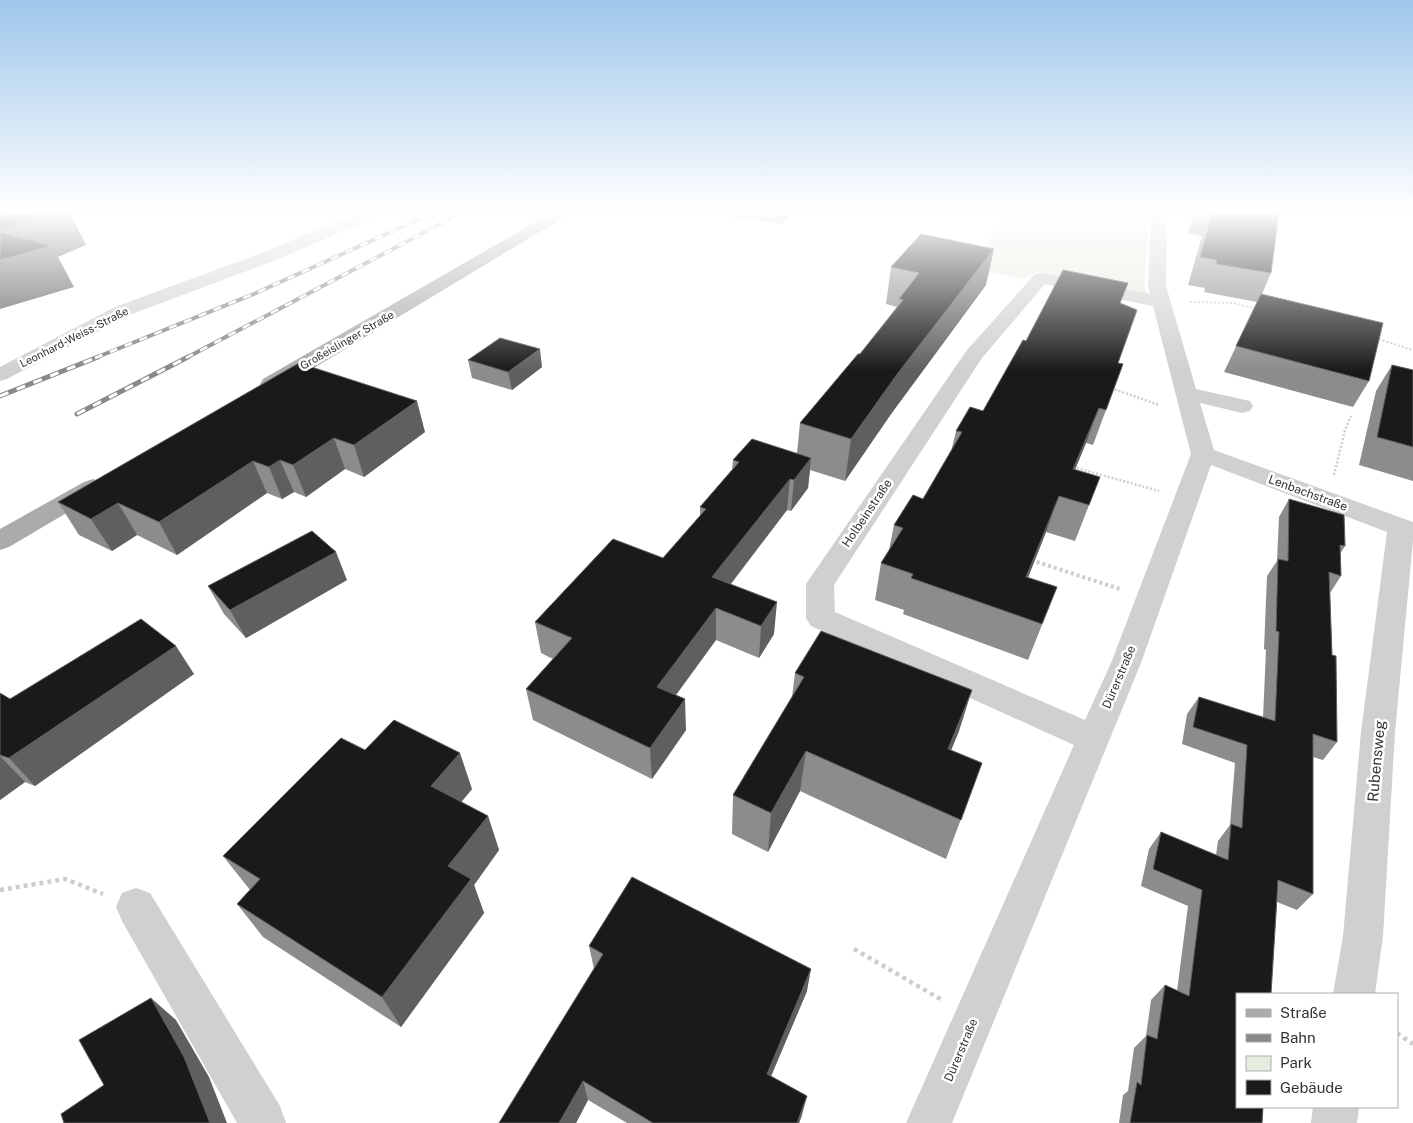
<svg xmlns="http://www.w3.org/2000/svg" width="1413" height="1123" viewBox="0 0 1413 1123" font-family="'Public Sans',sans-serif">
  <rect width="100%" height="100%" fill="#fff"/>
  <!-- green -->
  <polygon fill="#e6ecdf" points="1008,213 1150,214 1144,284 1149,296 1037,272 1022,279 971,267"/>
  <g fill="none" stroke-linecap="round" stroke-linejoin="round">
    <!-- path-far3 -->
    <g stroke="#cdcdcd" stroke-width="2" stroke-dasharray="2 2" stroke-linecap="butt">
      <polyline points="1190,302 1234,303 1258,309"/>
      <polyline points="1375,338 1413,350"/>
    </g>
    <!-- path-far2 -->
    <g stroke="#cdcdcd" stroke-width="2.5" stroke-dasharray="2 2" stroke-linecap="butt">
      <polyline points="1111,388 1159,405"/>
      <polyline points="1073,467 1159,491"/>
      <polyline points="1334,475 1345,430 1351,416"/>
    </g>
    <!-- path-far1 -->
    <polyline stroke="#cdcdcd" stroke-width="4" stroke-dasharray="3 3" stroke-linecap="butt" points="1031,560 1120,589"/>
    <!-- path -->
    <g stroke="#cdcdcd" stroke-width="4.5" stroke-dasharray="4 4" stroke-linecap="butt">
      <polyline points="0,890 65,879 103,894"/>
      <polyline points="854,949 942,1000"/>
      <polyline points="1397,1033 1413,1044"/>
    </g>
    <!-- minor -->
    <g fill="#d0d0d0" fill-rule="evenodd">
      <polygon points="358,213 380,213 378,216 276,260 129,315 7,379 0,381 0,367 115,307 264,252"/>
      <path d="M 1151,213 L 1167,213 L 1166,286 L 1196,389 L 1250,401 L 1253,406 L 1250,411 L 1242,413 L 1200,403 L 1214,450 L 1413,522 L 1413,541 L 1395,732 L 1383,936 L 1375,994 L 1333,994 L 1343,936 L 1361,732 L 1387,532 L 1211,465 L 1141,663 L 952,1123 L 906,1123 L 1074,745 L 811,626 L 806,618 L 806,584 L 967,350 L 1035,274 L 1041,273 L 1150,294 L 1148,286 ZM 1045,284 L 1153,306 L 1191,454 L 1111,663 L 1085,720 L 835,612 L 834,585 L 982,358 Z"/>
      <polygon points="136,888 150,893 280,1106 286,1123 237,1123 122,921 116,907 122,893"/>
      <polygon points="1313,1107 1359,1107 1357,1123 1311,1123"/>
    </g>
    <!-- major -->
    <g fill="#ababab" fill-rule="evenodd">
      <polygon points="551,213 571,213 279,389 271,390 263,389 260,384 263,379"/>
      <polygon points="93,479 102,482 105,487 102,492 9,547 0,550 0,529 84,482"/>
    </g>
    <!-- rail-far1 casing -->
    <g stroke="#888" stroke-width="4">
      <g id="rail-far1">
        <polyline points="95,358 256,293 433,213"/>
        <polyline points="186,358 461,213"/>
      </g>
    </g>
    <!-- rail casing -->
    <g stroke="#888" stroke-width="5">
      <g id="rail">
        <polyline points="0,396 98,357"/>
        <polyline points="77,414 188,357"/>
      </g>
    </g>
    <!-- rail-far1 -->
    <use href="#rail-far1" stroke="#fff" stroke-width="2.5" stroke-dasharray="8" stroke-linecap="butt"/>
    <!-- rail -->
    <use href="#rail" stroke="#fff" stroke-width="3" stroke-dasharray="9" stroke-linecap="butt"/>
  </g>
  <!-- wall -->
  <g fill="#8c8c8c">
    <polygon points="707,213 790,213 782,224"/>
    <polygon points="1194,213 1282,213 1278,216 1271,273 1262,294 1369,381 1353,407 1224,372 1257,302 1204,292 1205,288 1188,285 1202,236 1188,233"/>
    <polygon points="891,267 986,285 891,414 845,481 810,470 808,488 791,511 787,510 730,584 774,634 759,658 716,640 676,695 686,730 652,779 533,720 526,689 553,659 541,653 535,622 663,558 700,516 700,507 732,470 733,460 797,453 800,423 860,354 897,307 886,304"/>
    <polygon points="1121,303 1118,363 1123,364 1093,445 1086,443 1075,470 1100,477 1075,541 1046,532 1028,577 1057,587 1028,660 903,614 904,610 875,600 881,563 889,550 894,525 923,499 951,452 956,431 983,411 1026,341"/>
    <polygon points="468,360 542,367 512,390 472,378"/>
    <polygon points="299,363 425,432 364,477 345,469 306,497 294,492 282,499 267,493 177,555 137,535 112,551 79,535 58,502"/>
    <polygon points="1392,365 1413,370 1413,481 1359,465 1376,391"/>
    <polygon points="1289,499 1345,546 1340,554 1341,576 1330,593 1332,655 1337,742 1323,760 1313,757 1313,894 1297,910 1277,902 1262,1123 1119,1123 1123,1095 1128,1091 1134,1048 1146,1036 1151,1000 1165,985 1177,991 1188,906 1141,886 1149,849 1161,832 1216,855 1218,841 1230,825 1235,763 1182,744 1187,714 1199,697 1263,718 1266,650 1264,649 1267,576 1277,561 1279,517"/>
    <polygon points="347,580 246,638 224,614 208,586"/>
    <polygon points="795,673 959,731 951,750 982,763 946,859 800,791 768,852 732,834 733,795 792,697"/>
    <polygon points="194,674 35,786 25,782 0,800 0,693 10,699"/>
    <polygon points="365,750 472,789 461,802 488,816 499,850 474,885 484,913 401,1027 263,937 237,904 250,890 223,856"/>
    <polygon points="589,946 807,991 771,1076 802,1115 799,1123 627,1123 588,1100 576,1123 499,1123 594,969"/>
  </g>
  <!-- shaded-wall -->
  <g fill="#5f5f5f">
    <polygon points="46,213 70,213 86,245 58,257 74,287 0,309 0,231"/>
    <polygon points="782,213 790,213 782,224"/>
    <polygon points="994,249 986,285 891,414 845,481 851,439 898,373"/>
    <polygon points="540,349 542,367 512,390 508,372"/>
    <polygon points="417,401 425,432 364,477 354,445"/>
    <polygon points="1099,408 1086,443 1063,498 1073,469"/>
    <polygon points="334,438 345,469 306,497 293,465"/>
    <polygon points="811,458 808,488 791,511 794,480"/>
    <polygon points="280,460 294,492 282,499 269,467"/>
    <polygon points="253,461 267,493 177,555 159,522"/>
    <polygon points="790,479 787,510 712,609 712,577"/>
    <polygon points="1059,496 1046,532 1014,613 1026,577"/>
    <polygon points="118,503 137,535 112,551 91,519"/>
    <polygon points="336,552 347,580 246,638 230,610"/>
    <polygon points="777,602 774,634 759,658 761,626"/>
    <polygon points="716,608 716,640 659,718 657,687"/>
    <polygon points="176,646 194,674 35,786 9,758"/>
    <polygon points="972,690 959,731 935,789 948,749"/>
    <polygon points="685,699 686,730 652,779 650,748"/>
    <polygon points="806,751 800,791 768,852 771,813"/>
    <polygon points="460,753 472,789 445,822 431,786"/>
    <polygon points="0,756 25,782 0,800"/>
    <polygon points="488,816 499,850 474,885 484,913 401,1027 382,997 448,866"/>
    <polygon points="811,969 807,991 764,1093 767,1074"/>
    <polygon points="151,998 176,1020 209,1077 227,1123 210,1123"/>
    <polygon points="583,1081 588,1100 576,1123 559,1123"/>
    <polygon points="807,1096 802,1115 799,1123 797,1123"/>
  </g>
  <!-- building -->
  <g fill="#1a1a1a" stroke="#5f5f5f">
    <polygon points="0,213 46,213 0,231"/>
    <polygon points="1212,213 1279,213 1271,273 1216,264 1217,260 1200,257"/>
    <polygon points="0,232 52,246 0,260"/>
    <polygon points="921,234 994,249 898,373 851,439 800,423 858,354 860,354 903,300 899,299 919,273 891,267"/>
    <polygon points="1063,270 1128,283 1120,303 1137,310 1118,363 1123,364 1106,410 1099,408 1073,469 1100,477 1089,505 1059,496 1026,577 1057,587 1042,624 911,578 913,574 881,563 903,528 894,525 913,495 923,499 962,432 956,431 970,407 983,411 1023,340 1026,341"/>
    <polygon points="1261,294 1383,323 1369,381 1236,346"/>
    <polygon points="500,338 540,349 508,372 468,360"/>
    <polygon points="299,363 417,401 354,445 334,438 293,465 280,460 269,467 253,461 159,522 118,503 91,519 58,502"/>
    <polygon points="1392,365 1413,370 1413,447 1377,437"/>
    <polygon points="752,439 811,458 794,480 790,479 712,577 777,602 761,626 716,608 657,687 685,699 650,748 526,689 572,638 535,622 613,539 663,558 706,509 700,507 739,462 733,460"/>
    <polygon points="1289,499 1344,515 1345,546 1340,545 1341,576 1329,572 1332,655 1336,656 1337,742 1313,734 1313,894 1278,880 1271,994 1237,994 1237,1107 1263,1107 1262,1123 1130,1123 1137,1082 1141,1085 1147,1035 1157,1039 1165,985 1189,996 1202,890 1153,869 1161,832 1228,860 1231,824 1242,828 1247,745 1193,727 1199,697 1275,721 1279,632 1276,631 1278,559 1288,561"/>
    <polygon points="312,531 336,552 230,610 208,586"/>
    <polygon points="141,619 176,646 9,758 0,755 0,693 10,699"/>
    <polygon points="821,631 972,690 948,749 982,763 961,820 806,751 771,813 733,795 804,677 795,673"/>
    <polygon points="394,720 460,753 431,786 488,816 448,866 471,879 382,997 237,904 260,879 223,856 341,738 365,750"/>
    <polygon points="632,877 811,969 767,1074 807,1096 797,1123 653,1123 583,1081 559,1123 499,1123 603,954 589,946"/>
    <polygon points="151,998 184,1057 210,1123 64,1123 61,1114 104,1085 79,1040"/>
  </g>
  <!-- sky -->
  <linearGradient id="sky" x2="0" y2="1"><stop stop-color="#9ec6ea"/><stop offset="0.57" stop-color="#fff"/><stop offset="1" stop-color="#fff" stop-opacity="0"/></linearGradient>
  <rect width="1413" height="371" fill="url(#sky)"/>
  <g text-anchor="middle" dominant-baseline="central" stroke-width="5" stroke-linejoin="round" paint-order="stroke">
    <!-- far-street labels -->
    <g font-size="11" fill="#333" stroke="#fff">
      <text transform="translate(74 337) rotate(-27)">Leonhard-Weiss-Straße</text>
      <text transform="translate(347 340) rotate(-30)">Großeislinger Straße</text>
    </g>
    <!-- street labels -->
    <g font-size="12" fill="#333" stroke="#fff">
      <text transform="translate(1308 493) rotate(20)">Lenbachstraße</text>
      <text transform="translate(867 513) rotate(-56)">Holbeinstraße</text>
      <text transform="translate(1119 677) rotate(-67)">Dürerstraße</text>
      <text transform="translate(961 1050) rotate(-67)">Dürerstraße</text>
    </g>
    <!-- near-street labels -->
    <g font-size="15" fill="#333" stroke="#fff">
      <text transform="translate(1376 761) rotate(-85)">Rubensweg</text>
    </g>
  </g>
  <!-- legend -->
  <rect x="1236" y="993" width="162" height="115" fill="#ffffff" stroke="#adadad"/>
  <rect x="1246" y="1009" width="25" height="8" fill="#ababab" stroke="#adadad"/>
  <text x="1280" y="1018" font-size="15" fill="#333333">Straße</text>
  <rect x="1246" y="1034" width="25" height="8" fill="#888888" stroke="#adadad"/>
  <text x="1280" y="1043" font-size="15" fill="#333333">Bahn</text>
  <rect x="1246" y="1056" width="25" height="15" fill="#e6ecdf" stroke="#adadad"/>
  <text x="1280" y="1068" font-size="15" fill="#333333">Park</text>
  <rect x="1246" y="1080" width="25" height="15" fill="#1a1a1a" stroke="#adadad"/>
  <text x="1280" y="1093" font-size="15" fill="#333333">Gebäude</text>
</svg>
